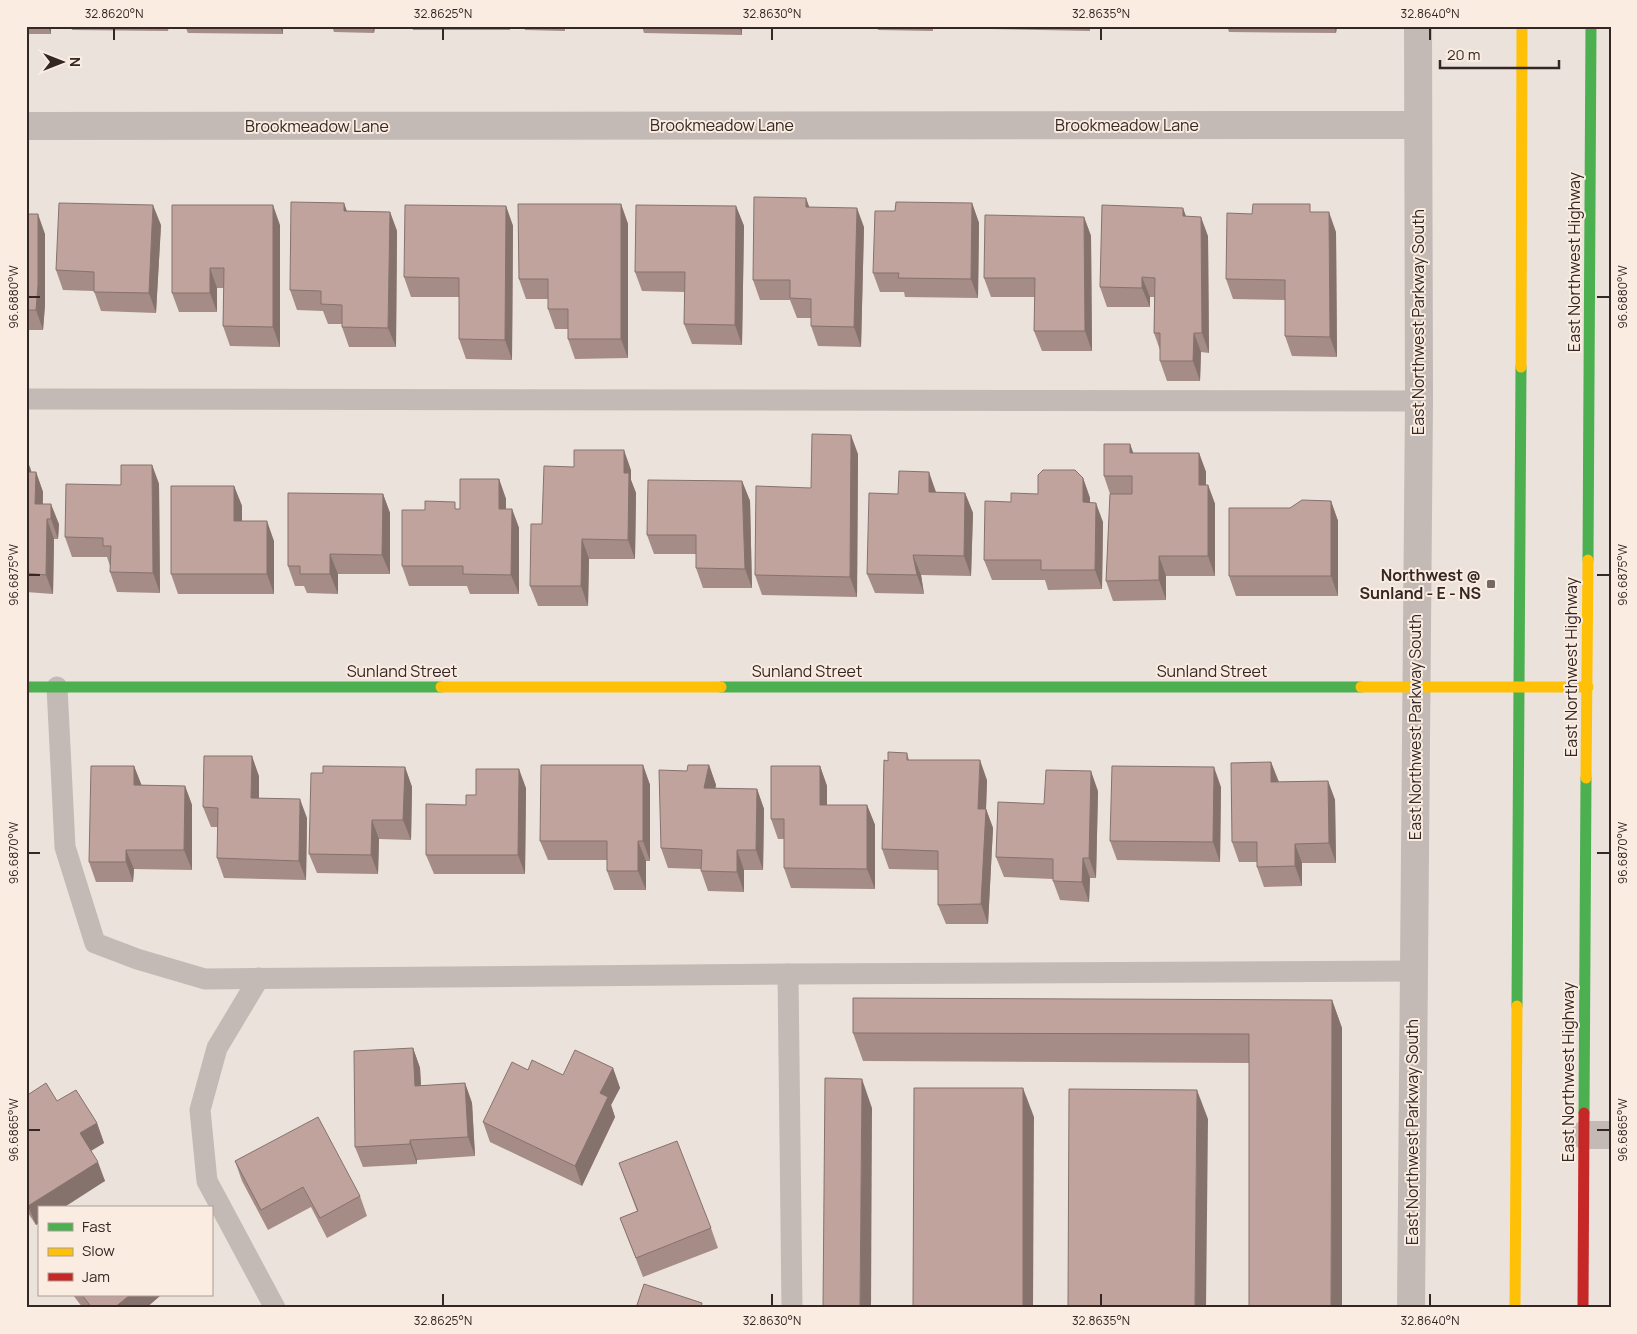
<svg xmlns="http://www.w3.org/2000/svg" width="1637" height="1334" viewBox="0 0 1637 1334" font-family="Manrope,sans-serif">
  <rect width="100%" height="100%" fill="#ebe2db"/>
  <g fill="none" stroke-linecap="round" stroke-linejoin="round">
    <!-- lane -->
    <g stroke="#c3bab5" stroke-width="21">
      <polyline points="26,399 1419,401"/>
      <polyline points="57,687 65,847 95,943 137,959 205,979 788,974 1413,971"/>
      <polyline points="788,974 792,1308"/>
      <polyline points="259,978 217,1048 200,1110 207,1181 275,1308"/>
    </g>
    <!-- street -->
    <g stroke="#c3bab5" stroke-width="28">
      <polyline points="26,126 1418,125"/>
      <polyline points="1584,1135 1611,1135"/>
      <polyline points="1411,1308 1419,401 1418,26"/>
    </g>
    <!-- fast -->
    <g stroke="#4caf50" stroke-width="11">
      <polyline points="1588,560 1591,26"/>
      <polyline points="26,687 441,687"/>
      <polyline points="721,687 1361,687"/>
      <polyline points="1517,1006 1521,367"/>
      <polyline points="1584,1113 1586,778"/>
    </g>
    <!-- slow -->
    <g stroke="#ffc107" stroke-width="11">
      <polyline points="1521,367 1522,26"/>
      <polyline points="441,687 721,687"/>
      <polyline points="1361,687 1588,687"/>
      <polyline points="1586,778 1588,560"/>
      <polyline points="1515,1308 1517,1006"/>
    </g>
    <!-- jam -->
    <polyline stroke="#c62828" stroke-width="11" points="1583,1308 1584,1113"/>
  </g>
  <!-- wall -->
  <g fill="#a58c86">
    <rect x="26" y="26" width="25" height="8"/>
    <polygon points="71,26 169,26 168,31 72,30"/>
    <polygon points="185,26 283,26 283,34 188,33"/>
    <polygon points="332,26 375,26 374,33 334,32"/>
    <polygon points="411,26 510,26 510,30 413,30"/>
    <polygon points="524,26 565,26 565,31 525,30"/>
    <polygon points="642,26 742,26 742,35 644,33"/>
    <polygon points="804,26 859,26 859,27"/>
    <polygon points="877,26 933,26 933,31 878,30"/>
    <polygon points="990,26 1090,26 1090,31 991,29"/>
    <polygon points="1142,26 1196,26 1196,27"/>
    <polygon points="1227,26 1337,26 1336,33 1229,32"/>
    <polygon points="972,203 979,223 978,298 905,297 904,292 880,292 873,273 895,211"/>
    <polygon points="621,204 628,224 628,358 575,359 568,339 568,329 555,329 548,309 548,299 526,299 519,279"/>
    <polygon points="172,205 280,225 280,347 230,346 223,326 224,288 217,288 217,312 179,312 172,293"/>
    <polygon points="506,206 513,226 512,360 466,359 459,339 459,297 411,297 404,277"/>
    <polygon points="736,206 744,226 742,345 692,344 684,324 685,292 642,291 635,272"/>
    <polygon points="347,211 390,212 397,231 396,347 349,347 342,327 342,324 328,324 323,311 297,310 290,290"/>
    <polygon points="1312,212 1336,232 1337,357 1292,356 1285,336 1285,300 1233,299 1226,279 1252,214"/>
    <polygon points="26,214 45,234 45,305 43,330 26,330"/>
    <polygon points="1186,216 1208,236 1209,353 1201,352 1200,381 1167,381 1160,361 1160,350 1154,333 1154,297 1150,297 1150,307 1107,307 1100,287"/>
    <polygon points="1084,217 1091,236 1092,351 1042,351 1034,331 1035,297 991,297 984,278"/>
    <polygon points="161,225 156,313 101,311 94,291 63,290 56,270"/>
    <polygon points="864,227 861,347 818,346 811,326 811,318 797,318 790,300 760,300 753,280"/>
    <polygon points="1130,444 1133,453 1199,453 1206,472 1206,485 1208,485 1215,504 1215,576 1166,576 1166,600 1113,601 1106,581 1110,494 1104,476"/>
    <polygon points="858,454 857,597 762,595 755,575 811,488"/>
    <polygon points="26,457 31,472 36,472 43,492 43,504 59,524 58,539 54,539 53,594 26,592"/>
    <polygon points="152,465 159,484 160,593 117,592 110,572 110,566 107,557 72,557 65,537"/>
    <polygon points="631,470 631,480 636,493 635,559 589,559 588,606 538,606 530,586"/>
    <polygon points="1083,478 1090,498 1090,502 1103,522 1102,589 1048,590 1045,580 992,580 984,560 1038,494"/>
    <polygon points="499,479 506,499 506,509 512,509 519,528 519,594 470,594 467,586 409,586 402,566 458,509 460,509"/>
    <polygon points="742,481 750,501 752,588 703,588 696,568 696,554 654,554 647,535"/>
    <polygon points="234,486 242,506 242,521 274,541 274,594 178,594 171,574"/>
    <polygon points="936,492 965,493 973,513 971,576 921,575 924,594 875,593 867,574 898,494"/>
    <polygon points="383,494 390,513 390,574 338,574 338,594 307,593 304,586 295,586 288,566"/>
    <polygon points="1331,501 1338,521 1338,596 1236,596 1229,576 1290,508"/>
    <polygon points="907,753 909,760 987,780 986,809 993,828 988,924 946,924 938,905 938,870 889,869 882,849 888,761"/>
    <polygon points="1271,762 1278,782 1328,781 1335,800 1336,863 1302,863 1302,886 1264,887 1257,867 1257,862 1239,862 1232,842"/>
    <polygon points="643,765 650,785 650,861 646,861 646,890 614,890 607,871 607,860 548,860 540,841"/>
    <polygon points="709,765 716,785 715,788 757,789 764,809 763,870 744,870 744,892 708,891 701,871 701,869 668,868 661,848 687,771"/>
    <polygon points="134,766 141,785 185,786 192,805 192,870 134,869 133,882 96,882 89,862"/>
    <polygon points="820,766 827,786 827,805 867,805 875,825 875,889 791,888 784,868 784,839 778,839 771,819"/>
    <polygon points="405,767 412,787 411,840 379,839 378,874 317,873 309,854 323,773"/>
    <polygon points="259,776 259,798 307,818 306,880 224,878 217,858 218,827 211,827 203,807"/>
    <polygon points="1221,787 1220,862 1117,860 1110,841"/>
    <polygon points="526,788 525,874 434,874 426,855 466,805 476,795"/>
    <polygon points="1098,791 1096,878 1090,878 1089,902 1060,900 1053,881 1053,879 1004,877 996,857 1044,804"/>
    <polygon points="1332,1000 1342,1028 1249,1063 863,1061 853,1033"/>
    <polygon points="413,1048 420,1068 421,1086 465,1083 472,1103 475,1156 417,1160 417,1164 363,1167 355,1147"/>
    <polygon points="613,1068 620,1088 611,1105 615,1117 582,1186 490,1142 483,1122 528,1070 563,1075"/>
    <polygon points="26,1096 57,1101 97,1123 104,1143 91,1151 105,1181 39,1208 39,1223 36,1225 26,1210"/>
    <polygon points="235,1161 360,1196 367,1216 327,1238 311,1207 268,1230 242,1181"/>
    <polygon points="619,1163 711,1228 718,1248 643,1277 620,1218 637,1211"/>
    <polygon points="73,1295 161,1295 146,1308 83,1308"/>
  </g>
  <!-- shaded-wall -->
  <g fill="#86726d">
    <polygon points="48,26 51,26 51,34"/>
    <polygon points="280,26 283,26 283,34"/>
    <polygon points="372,26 375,26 374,33"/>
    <polygon points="739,26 742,26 742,35"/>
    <polygon points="1334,26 1337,26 1336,33"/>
    <polygon points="806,198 813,217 806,207"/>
    <polygon points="344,203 351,222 344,211"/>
    <polygon points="972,203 979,223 978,298 971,279"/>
    <polygon points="621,204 628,224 628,358 621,339"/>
    <polygon points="153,205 161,225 156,313 149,293"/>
    <polygon points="273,205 280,225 280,347 273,327"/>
    <polygon points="506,206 513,226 512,360 505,340"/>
    <polygon points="736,206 744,226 742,345 735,325"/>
    <polygon points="857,208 864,227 861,347 854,327"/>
    <polygon points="1183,208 1190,227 1183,216"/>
    <polygon points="390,212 397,231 396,347 388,328"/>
    <polygon points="1329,212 1336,232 1337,357 1330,337"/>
    <polygon points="38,214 45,234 45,305 43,330 36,310"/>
    <polygon points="1084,217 1091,236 1092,351 1085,331"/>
    <polygon points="1201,217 1208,236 1209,353 1202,333"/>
    <polygon points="210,268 217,288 217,312 210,293"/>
    <polygon points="1142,277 1150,297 1150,307 1142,288"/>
    <polygon points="1194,333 1201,352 1200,381 1193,361"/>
    <polygon points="851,435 858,454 857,597 850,577"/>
    <polygon points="1130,444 1137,463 1130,453"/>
    <polygon points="624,450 631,470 631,480 636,493 635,559 628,540 624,473"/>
    <polygon points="1199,453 1206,472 1206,504 1199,485"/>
    <polygon points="26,457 31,470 34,492 27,472"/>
    <polygon points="152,465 159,484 160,593 153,573"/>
    <polygon points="36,472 43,492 42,523 35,504"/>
    <polygon points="929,472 936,492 936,512 929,492"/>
    <polygon points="1083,478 1090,498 1090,522 1083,502"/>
    <polygon points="499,479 506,499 506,528 499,509"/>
    <polygon points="742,481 750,501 752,588 745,569"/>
    <polygon points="1208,485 1215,504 1215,576 1208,556"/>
    <polygon points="234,486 242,506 242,541 234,521"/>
    <polygon points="965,493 973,513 971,576 964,556"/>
    <polygon points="383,494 390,513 390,574 382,555"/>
    <polygon points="1331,501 1338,521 1338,596 1331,576"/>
    <polygon points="1096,503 1103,522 1102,589 1095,570"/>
    <polygon points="51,504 59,524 58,539 51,519"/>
    <polygon points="512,509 519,528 519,594 511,575"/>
    <polygon points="47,519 54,539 53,594 46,575"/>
    <polygon points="267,521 274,541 274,594 267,574"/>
    <polygon points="582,539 589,559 588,606 581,586"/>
    <polygon points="330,554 338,574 338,594 330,574"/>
    <polygon points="913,555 921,575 924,594 917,575"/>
    <polygon points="1159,556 1166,576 1166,600 1159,580"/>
    <polygon points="252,756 259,776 259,818 251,798"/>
    <polygon points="980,760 987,780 986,809 993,828 988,924 981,904 978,809"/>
    <polygon points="1271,762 1279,782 1271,782"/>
    <polygon points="643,765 650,785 650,861 643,841"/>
    <polygon points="709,765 716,785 711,808 704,788"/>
    <polygon points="134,766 142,786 134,785"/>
    <polygon points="820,766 827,786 827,824 820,805"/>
    <polygon points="405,767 412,787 411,840 403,820"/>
    <polygon points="1214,767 1221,787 1220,862 1213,842"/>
    <polygon points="519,769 526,788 525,874 518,855"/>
    <polygon points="1091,771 1098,791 1096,878 1089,858"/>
    <polygon points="1328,781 1335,800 1336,863 1329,843"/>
    <polygon points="185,786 192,805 192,870 184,850"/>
    <polygon points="757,789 764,809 763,870 756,850"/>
    <polygon points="300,799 307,818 306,880 299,861"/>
    <polygon points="867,805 875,825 875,889 867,869"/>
    <polygon points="372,820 379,839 378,874 371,855"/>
    <polygon points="638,841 646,861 646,890 638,871"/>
    <polygon points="1295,844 1302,863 1302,886 1295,866"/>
    <polygon points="126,850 134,869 133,882 126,862"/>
    <polygon points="737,850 744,870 744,892 737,872"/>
    <polygon points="1083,858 1090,878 1089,902 1082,882"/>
    <polygon points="1332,1000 1342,1028 1342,1308 1331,1308"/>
    <polygon points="413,1048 420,1068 422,1106 415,1086"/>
    <polygon points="613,1068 620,1088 611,1105 615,1117 582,1186 575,1166 600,1093"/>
    <polygon points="862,1079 872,1108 871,1308 860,1308"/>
    <polygon points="465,1083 472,1103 475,1156 468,1137"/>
    <polygon points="1023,1088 1034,1117 1033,1308 1023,1308"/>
    <polygon points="1197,1090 1208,1119 1206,1308 1195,1308"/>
    <polygon points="97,1123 104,1143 87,1153 80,1133"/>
    <polygon points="410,1140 417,1160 417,1164 410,1144"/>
    <polygon points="98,1162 105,1181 63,1208 39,1208 39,1223 36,1225 28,1206"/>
    <polygon points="130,1295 161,1295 146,1308 114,1308"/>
  </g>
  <!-- building -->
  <g fill="#c0a39c" stroke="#86726d">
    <polygon points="754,197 806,198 806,207 857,208 854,327 811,326 811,299 790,298 790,280 753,280"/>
    <polygon points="291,202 344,203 344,211 390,212 388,328 342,327 342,305 321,304 321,291 290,290"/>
    <polygon points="896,202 972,203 971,279 898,278 899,273 873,273 875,211 895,211"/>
    <polygon points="59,203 153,205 149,293 94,292 94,272 56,270"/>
    <polygon points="518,204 621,204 621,339 568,339 568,309 548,309 548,279 519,279"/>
    <polygon points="1253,204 1310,204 1310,212 1329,212 1330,337 1285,336 1285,280 1226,279 1227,213 1252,214"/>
    <polygon points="172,205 273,205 273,327 223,326 224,268 210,268 210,293 172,293"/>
    <polygon points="405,205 506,206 505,340 459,339 459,278 404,277"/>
    <polygon points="636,205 736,206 735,325 684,324 685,272 635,272"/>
    <polygon points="1102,205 1183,208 1183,216 1201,217 1202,333 1194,333 1193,361 1160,361 1160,333 1154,333 1155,278 1142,277 1142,288 1100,287"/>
    <polygon points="26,214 38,214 38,285 36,310 26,310"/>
    <polygon points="985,215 1084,217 1085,331 1034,331 1035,278 984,278"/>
    <polygon points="812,434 851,435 850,577 755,575 756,486 811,488"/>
    <polygon points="1104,444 1130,444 1130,453 1199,453 1199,485 1208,485 1208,556 1159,556 1159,580 1106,581 1110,494 1132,494 1132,476 1104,476"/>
    <polygon points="574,450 624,450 624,473 629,473 628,540 582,539 581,586 530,586 531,524 542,524 544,466 574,467"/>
    <polygon points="121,465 152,465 153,573 110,572 111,546 103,546 103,538 65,537 66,484 121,485"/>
    <polygon points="26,466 27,472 36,472 35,504 51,504 51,519 47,519 46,575 26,573"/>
    <polygon points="1043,470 1075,470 1083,478 1083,502 1096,503 1095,570 1041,570 1041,560 984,560 985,501 1011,502 1011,493 1038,494 1038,475"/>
    <polygon points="899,471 929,472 929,492 965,493 964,556 913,555 917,575 867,574 869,493 898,494"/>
    <polygon points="460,479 499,479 499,509 512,509 511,575 463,574 463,566 402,566 402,510 425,510 425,501 455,502 455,509 460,509"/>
    <polygon points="648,480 742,481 745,569 696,568 696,535 647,535"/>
    <polygon points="171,486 234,486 234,521 267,521 267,574 171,574"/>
    <polygon points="288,493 383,494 382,555 330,554 330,574 300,574 300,566 288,566"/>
    <polygon points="1302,500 1331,501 1331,576 1229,576 1229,508 1290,508"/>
    <polygon points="888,752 907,753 907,760 980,760 978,809 986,809 981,904 938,905 938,851 882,849 884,760 888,761"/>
    <polygon points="204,756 252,756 251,798 300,799 299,861 217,858 218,808 203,807"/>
    <polygon points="1271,762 1271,782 1328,781 1329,843 1295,844 1295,866 1257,867 1257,842 1232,842 1231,763"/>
    <polygon points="541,765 643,765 643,841 638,841 638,871 607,871 607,841 540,841"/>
    <polygon points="688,765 709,765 704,788 757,789 756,850 737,850 737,872 701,871 702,850 661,848 659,770 687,771"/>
    <polygon points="91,766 134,766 134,785 185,786 184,850 126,850 126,862 89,862"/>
    <polygon points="323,766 405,767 403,820 372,820 371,855 309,854 311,773 323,773"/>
    <polygon points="771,766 820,766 820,805 867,805 867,869 784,868 784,819 771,819"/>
    <polygon points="1112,766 1214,767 1213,842 1110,841"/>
    <polygon points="476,769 519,769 518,855 426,855 426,804 466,805 466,795 476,795"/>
    <polygon points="1046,770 1091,771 1089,858 1083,858 1082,882 1053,881 1053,859 996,857 998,802 1044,804"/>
    <polygon points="853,998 1332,1000 1331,1308 1249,1308 1249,1034 853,1033"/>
    <polygon points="413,1048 415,1086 465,1083 468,1137 410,1140 410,1144 355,1147 354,1051"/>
    <polygon points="575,1050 613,1068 600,1093 608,1097 575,1166 483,1122 512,1062 528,1070 532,1060 563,1075"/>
    <polygon points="825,1078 862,1079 860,1308 823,1308"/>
    <polygon points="46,1083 57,1101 76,1090 97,1123 80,1133 98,1162 28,1206 26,1202 26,1096"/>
    <polygon points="914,1088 1023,1088 1023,1308 913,1308"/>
    <polygon points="1069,1089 1197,1090 1195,1308 1068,1308"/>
    <polygon points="318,1117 360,1196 320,1218 303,1187 261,1210 235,1161"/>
    <polygon points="677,1141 711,1228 636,1258 620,1218 638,1211 619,1163"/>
    <polygon points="644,1284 702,1303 701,1308 636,1308"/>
    <polygon points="82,1295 130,1295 114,1308 92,1308"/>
  </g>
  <!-- ticks -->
  <path fill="none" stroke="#342724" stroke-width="2" d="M 114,28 L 114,40M 443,28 L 443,40M 772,28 L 772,40M 1101,28 L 1101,40M 1430,28 L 1430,40M 28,297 L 40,297M 1597,297 L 1610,297M 28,575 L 40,575M 1597,575 L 1610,575M 28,853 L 40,853M 1597,853 L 1610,853M 28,1130 L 40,1130M 1597,1130 L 1610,1130M 443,1294 L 443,1306M 772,1294 L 772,1306M 1101,1294 L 1101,1306M 1430,1294 L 1430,1306"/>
  <!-- markers -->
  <rect fill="#746864" stroke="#faece1" stroke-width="2" x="1486" y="579" width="10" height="10" rx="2.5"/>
  <g text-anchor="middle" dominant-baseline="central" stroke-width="4" stroke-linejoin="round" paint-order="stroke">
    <!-- street labels -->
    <g font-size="16" fill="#342724" stroke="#faece1">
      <text x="722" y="125">Brookmeadow Lane</text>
      <text x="1127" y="125">Brookmeadow Lane</text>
      <text x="317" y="126">Brookmeadow Lane</text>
      <text transform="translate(1574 262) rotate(-90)">East Northwest Highway</text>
      <text transform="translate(1418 322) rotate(-90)">East Northwest Parkway South</text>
      <text transform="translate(1571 667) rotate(-90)">East Northwest Highway</text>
      <text x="402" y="671">Sunland Street</text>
      <text x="807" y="671">Sunland Street</text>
      <text x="1212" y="671">Sunland Street</text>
      <text transform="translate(1415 727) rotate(-90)">East Northwest Parkway South</text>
      <text transform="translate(1568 1072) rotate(-90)">East Northwest Highway</text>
      <text transform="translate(1412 1132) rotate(-90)">East Northwest Parkway South</text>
    </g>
    <!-- poi labels -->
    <g font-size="16" font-weight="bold" fill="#342724" stroke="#faece1" text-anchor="end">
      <text x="1481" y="575">Northwest @<tspan x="1481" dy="18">Sunland - E - NS</tspan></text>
    </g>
  </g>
  <!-- border -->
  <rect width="1637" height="1334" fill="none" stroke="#faece1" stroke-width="55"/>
  <!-- legend -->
  <rect x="38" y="1206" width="175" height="90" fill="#faece1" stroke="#ab9d95"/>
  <rect x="48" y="1223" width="25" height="8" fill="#4caf50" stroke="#ab9d95"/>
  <text x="82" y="1232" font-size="15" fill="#342724">Fast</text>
  <rect x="48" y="1248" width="25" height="8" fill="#ffc107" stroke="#ab9d95"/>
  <text x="82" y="1256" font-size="15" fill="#342724">Slow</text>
  <rect x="48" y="1273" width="25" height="8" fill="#c62828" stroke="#ab9d95"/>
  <text x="82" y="1282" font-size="15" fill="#342724">Jam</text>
  <!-- north arrow -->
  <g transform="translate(62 62) rotate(90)" stroke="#faece1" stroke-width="4" paint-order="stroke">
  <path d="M0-4L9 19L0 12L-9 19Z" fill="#342724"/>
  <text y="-8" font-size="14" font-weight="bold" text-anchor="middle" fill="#342724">N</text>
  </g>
  <!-- scale -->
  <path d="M1440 60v8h119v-8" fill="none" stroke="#342724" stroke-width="2.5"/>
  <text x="1447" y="60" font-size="15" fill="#342724" stroke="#faece1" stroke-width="4" paint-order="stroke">20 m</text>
  <rect x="28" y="28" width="1582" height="1278" fill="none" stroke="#342724" stroke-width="2"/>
  <g font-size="12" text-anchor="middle" fill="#342724">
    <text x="114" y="18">32.8620°N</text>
    <text x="443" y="18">32.8625°N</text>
    <text x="772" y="18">32.8630°N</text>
    <text x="1101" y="18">32.8635°N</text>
    <text x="1430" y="18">32.8640°N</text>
    <text transform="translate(1623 297) rotate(-90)" y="4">96.6880°W</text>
    <text transform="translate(14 297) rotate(-90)" y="4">96.6880°W</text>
    <text transform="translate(1623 575) rotate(-90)" y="4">96.6875°W</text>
    <text transform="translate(14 575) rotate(-90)" y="4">96.6875°W</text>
    <text transform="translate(1623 853) rotate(-90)" y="4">96.6870°W</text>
    <text transform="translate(14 853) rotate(-90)" y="4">96.6870°W</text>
    <text transform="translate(1623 1130) rotate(-90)" y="4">96.6865°W</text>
    <text transform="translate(14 1130) rotate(-90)" y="4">96.6865°W</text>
    <text x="443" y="1325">32.8625°N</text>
    <text x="772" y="1325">32.8630°N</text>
    <text x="1101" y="1325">32.8635°N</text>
    <text x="1430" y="1325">32.8640°N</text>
  </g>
</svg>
